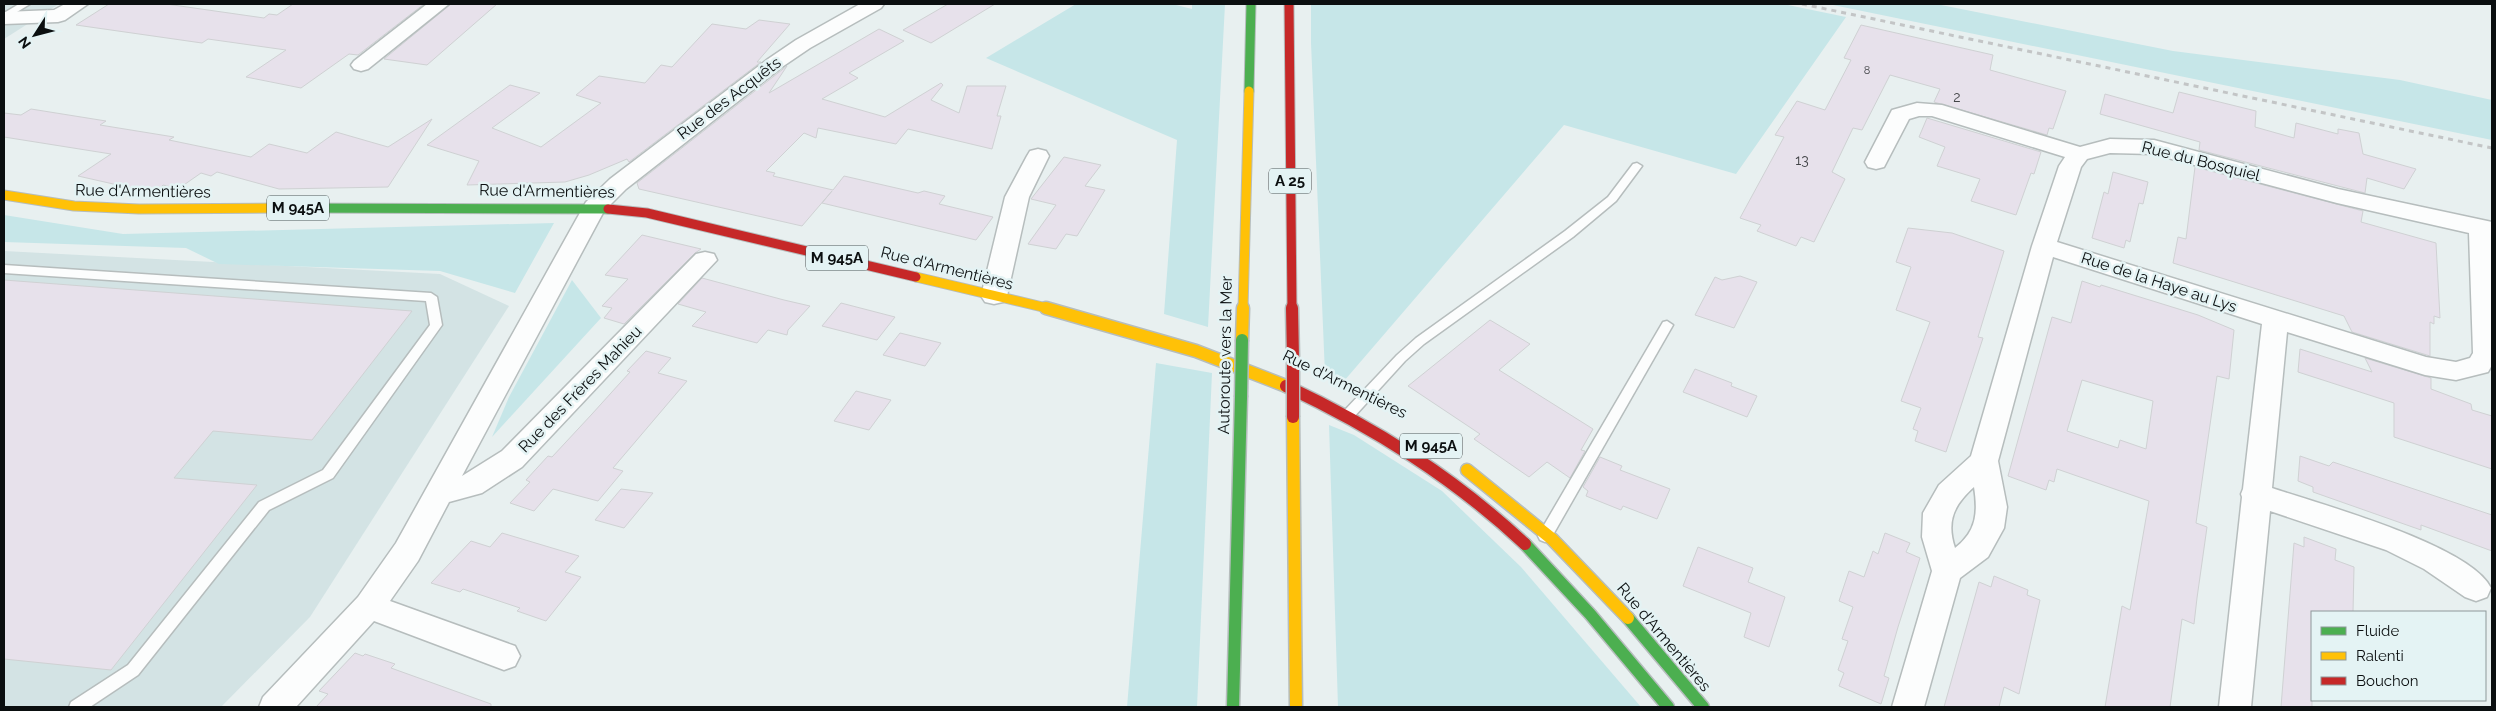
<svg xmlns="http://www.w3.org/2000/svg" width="2496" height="711" viewBox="0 0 2496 711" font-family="Raleway,sans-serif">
  <rect width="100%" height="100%" fill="#e8f0f0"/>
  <!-- built -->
  <g fill="#d3e3e4">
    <polygon points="4,4 59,4 4,39"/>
    <polygon points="4,251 440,274 509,306 310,617 221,707 4,707"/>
  </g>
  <!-- green -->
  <g fill="#c6e6e8">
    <polygon points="1076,4 1172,4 1192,9 1192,4 1225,4 1208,327 1164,314 1177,140 986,58"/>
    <polygon points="1311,4 1783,4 1846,17 1736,174 1564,125 1344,381 1325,374 1311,43"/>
    <polygon points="1828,4 1936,4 2173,51 2400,80 2492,100 2492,140"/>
    <polygon points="4,215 123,234 554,223 515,293 440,271 219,264 186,248 4,242"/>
    <polygon points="572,280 601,318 492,437 509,397"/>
    <polygon points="1156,363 1212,373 1197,707 1127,707"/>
    <polygon points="1329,425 1354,435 1442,491 1521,567 1641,707 1338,707"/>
  </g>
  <!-- building -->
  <g fill="#e7e1eb" stroke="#cfd1d3" fill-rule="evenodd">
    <polygon points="109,4 166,4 264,18 269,14 277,15 293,4 424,4 358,55 349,54 301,88 246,77 286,50 208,39 202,43 76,25"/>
    <polygon points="451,4 497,4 427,65 384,59"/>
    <polygon points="948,4 995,4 931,43 903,30"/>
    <polygon points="759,20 790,24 757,62 761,62 629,162 627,159 589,175 565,182 467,185 479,161 427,145 510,85 540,93 492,128 541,147 601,103 576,95 599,76 645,83 661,65 672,67 712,24 746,29"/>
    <polygon points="1861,25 1993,55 1990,70 2066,91 2053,129 2049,128 2047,135 1934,102 1940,89 1890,75 1862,130 1853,128 1832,172 1845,179 1814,242 1801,237 1796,246 1757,231 1761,225 1740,218 1784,137 1775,135 1797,101 1825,110 1851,60 1844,58"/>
    <polygon points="879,29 904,41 849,73 858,78 822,99 885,117 941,83 943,85 931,100 959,113 967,86 1006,86 997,116 1001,116 992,149 908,129 896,144 818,128 816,138 804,133 766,171 775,173 773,176 833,190 844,176 918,193 924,191 945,196 939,204 993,217 976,240 822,203 832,191 802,226 639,189 637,183 787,66 769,93"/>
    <polygon points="2179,92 2256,111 2255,127 2294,138 2296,123 2338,134 2338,129 2359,133 2363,154 2416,169 2404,189 2367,178 2365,193 2199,150 2200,142 2100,114 2105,94 2173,113"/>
    <polygon points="31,109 106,121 100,125 174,137 169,140 251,157 269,144 307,153 336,132 388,147 432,119 388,187 279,189 217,172 211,176 201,173 178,189 163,185 157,191 131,188 78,176 111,154 4,137 4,113 21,115"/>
    <polygon points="1927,118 2041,152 2034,174 2031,173 2016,215 1971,201 1980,179 1937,166 1945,147 1919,137"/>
    <polygon points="1064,157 1101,165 1085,186 1105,190 1077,236 1066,234 1056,249 1028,244 1056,205 1031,199"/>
    <polygon points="2195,167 2363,211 2361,222 2436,243 2440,318 2434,316 2434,324 2430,322 2430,356 2352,332 2344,316 2173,263 2178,237 2186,239"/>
    <polygon points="2113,172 2148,182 2143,204 2139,203 2130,242 2126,240 2124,248 2092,238 2104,192 2108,194"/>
    <polygon points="1908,228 1952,233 2004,251 1978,337 1983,338 1946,452 1915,441 1918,431 1913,429 1921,408 1901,401 1930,322 1896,310 1911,267 1896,262"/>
    <polygon points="642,235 701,249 695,253 624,324 604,318 612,308 602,306 628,279 605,275"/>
    <polygon points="1740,276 1757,282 1734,328 1695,315 1715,277 1722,280"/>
    <polygon points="702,278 784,300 810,306 788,330 787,335 768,330 757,343 692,326 706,312 678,304"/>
    <polygon points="4,280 412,311 312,440 213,431 174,478 257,485 111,670 4,659"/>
    <path d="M 2082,281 L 2100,287 L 2101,285 L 2198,315 L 2234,330 L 2229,379 L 2217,376 L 2196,523 L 2207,527 L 2197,598 L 2194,624 L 2182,619 L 2170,707 L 2105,707 L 2122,606 L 2130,610 L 2149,501 L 2057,469 L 2054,482 L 2049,480 L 2046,490 L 2008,476 L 2052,317 L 2071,323 ZM 2082,380 L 2153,401 L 2146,449 L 2120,440 L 2118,448 L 2067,431 Z"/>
    <polygon points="841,303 895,317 877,340 822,326"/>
    <polygon points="1490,320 1530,344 1499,370 1593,429 1581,450 1585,451 1570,478 1547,462 1529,477 1474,439 1480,434 1408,386"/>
    <polygon points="900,333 941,343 925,366 883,355"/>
    <polygon points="2300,349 2372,372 2365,358 2431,378 2431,389 2471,404 2472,410 2492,416 2492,469 2394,437 2394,403 2298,372"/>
    <polygon points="646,351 671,358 658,373 687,381 613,468 623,471 598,501 553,489 534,511 510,503 530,482 526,480 548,456 552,457 592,414 630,372 627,371"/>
    <polygon points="1695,369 1732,383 1731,386 1757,396 1747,417 1683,392"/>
    <polygon points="856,391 891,400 869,430 834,421"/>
    <polygon points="2300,456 2329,466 2333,462 2492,515 2492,551 2421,525 2421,530 2313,492 2313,487 2298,481"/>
    <polygon points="1600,457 1622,466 1620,470 1670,489 1657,519 1623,506 1621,510 1586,496 1588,491 1583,487"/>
    <polygon points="621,489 653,493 624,528 595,520"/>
    <polygon points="502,533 579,556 565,572 581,577 546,621 517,611 520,608 463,589 460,592 431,583 471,541 490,547"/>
    <polygon points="1885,533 1910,543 1906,552 1920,558 1898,627 1884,676 1889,678 1881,704 1839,686 1844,673 1838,670 1848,641 1842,639 1853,607 1839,601 1849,571 1864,577 1873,551 1878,554"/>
    <polygon points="2304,537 2336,549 2335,560 2354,567 2353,612 2312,612 2312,707 2281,707 2294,543 2304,547"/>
    <polygon points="1698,547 1753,568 1748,582 1785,597 1769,647 1744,637 1751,613 1683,586"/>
    <polygon points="1994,576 2028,590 2027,595 2040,600 2019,694 2004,687 1999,707 1944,707 1979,582 1991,587"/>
    <polygon points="355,653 363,656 365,654 395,664 391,668 491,704 491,707 316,707 328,694 319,691"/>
  </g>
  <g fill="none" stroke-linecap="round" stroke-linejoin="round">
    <!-- lane casing -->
    <g stroke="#b6bdbd" stroke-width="3">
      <g id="lane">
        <polygon points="19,4 30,4 4,20 4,13"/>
        <polygon points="1637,163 1642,166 1616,201 1573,237 1424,344 1405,361 1353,418 1343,418 1341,415 1343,412 1397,355 1416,338 1565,231 1608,197 1633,164"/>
        <polygon points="4,265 431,293 437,297 442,325 333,478 269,510 138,675 90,707 69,707 71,702 128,665 259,502 323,470 430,325 426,301 4,273"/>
        <polygon points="1667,321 1673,325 1550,540 1545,542 1540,540 1538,536 1540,532 1663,322"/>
      </g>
    </g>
    <!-- street casing -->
    <g stroke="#b6bdbd" stroke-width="3">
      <g id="street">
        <polygon points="65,4 88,4 65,20 58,22 4,24 4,12 54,10"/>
        <polygon points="427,4 449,4 368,69 361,71 354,69 351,65 354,61"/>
        <polygon points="860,4 884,4 881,8 810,48 782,67 626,189 604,211 462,476 502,451 696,254 705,252 714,254 717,260 522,467 482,493 449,502 418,561 390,601 515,646 520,656 515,666 504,670 374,621 296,707 259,707 263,697 358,597 396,543 586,202 610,179 768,59 796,40"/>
        <path d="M 1917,103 L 1942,105 L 2080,147 L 2110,139 L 2154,140 L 2338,189 L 2492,222 L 2492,365 L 2488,372 L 2456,380 L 2425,375 L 2287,332 L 2272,488 C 2320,504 2470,545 2491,588 L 2487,597 L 2476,601 L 2465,597 L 2424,569 L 2386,550 L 2270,511 L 2251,707 L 2219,707 L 2242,497 L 2241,494 L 2243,489 L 2262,324 L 2053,257 L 1998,461 L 2007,507 L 2004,528 L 1988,557 L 1960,578 L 1924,707 L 1892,707 L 1932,571 L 1922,537 L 1923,513 L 1939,485 L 1971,456 L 2032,246 L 2059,166 L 2065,157 L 1932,116 L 1919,116 L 1909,119 L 1884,167 L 1876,169 L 1868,167 L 1865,162 L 1892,110 ZM 2110,153 L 2153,154 L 2337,203 L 2469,233 L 2473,353 L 2470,358 L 2456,362 L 2426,357 L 2057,242 L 2081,167 L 2087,159 ZM 1974,487 C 1978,512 1977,531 1955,548 C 1946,521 1954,505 1974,487 Z"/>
        <polygon points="1038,149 1046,151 1049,156 1029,197 1007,296 1003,302 994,304 985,302 981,296 1005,197 1027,156 1030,151"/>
      </g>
    </g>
    <!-- fast-far1 casing -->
    <g stroke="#b6bdbd" stroke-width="11">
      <g id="fast-far1">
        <polyline points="1249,91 1251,4"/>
        <polyline points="287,208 608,209"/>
      </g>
    </g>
    <!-- fast casing -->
    <g stroke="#b6bdbd" stroke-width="15">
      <g id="fast">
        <polyline points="1525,544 1590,614 1668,707"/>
        <polyline points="1628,618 1703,707"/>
        <polyline points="1233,707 1241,397"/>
      </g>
    </g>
    <!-- slow-far1 casing -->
    <g stroke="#b6bdbd" stroke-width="11">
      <g id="slow-far1">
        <polyline points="4,195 74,206 139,209 287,208"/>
        <polyline points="916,277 1051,309"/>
        <polyline points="1243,309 1249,91"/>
      </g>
    </g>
    <!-- slow casing -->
    <g stroke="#b6bdbd" stroke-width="15">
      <g id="slow">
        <polyline points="1046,308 1196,351 1286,386"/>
        <polyline points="1242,340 1243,308"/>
        <polyline points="1293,417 1296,707"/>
        <polyline points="1467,470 1552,539 1628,618"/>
      </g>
    </g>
    <!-- jam-far1 casing -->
    <g stroke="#b6bdbd" stroke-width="11">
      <g id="jam-far1">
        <polyline points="1289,4 1292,309"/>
        <polyline points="608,209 647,213 916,277"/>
      </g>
    </g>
    <!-- jam casing -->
    <g stroke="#b6bdbd" stroke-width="15">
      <g id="jam">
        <polyline points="1292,308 1293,358"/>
        <path d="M 1286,386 C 1375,428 1453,477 1525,544"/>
      </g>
    </g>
    <!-- lane -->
    <use href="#lane" fill="#fcfdfd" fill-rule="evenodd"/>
    <!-- street -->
    <use href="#street" fill="#fcfdfd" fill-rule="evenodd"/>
    <!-- fast-far1 -->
    <use href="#fast-far1" stroke="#4caf50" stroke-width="9"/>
    <!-- fast -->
    <use href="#fast" stroke="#4caf50" stroke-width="12"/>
    <!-- slow-far1 -->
    <use href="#slow-far1" stroke="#ffc107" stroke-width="9"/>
    <!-- slow -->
    <use href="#slow" stroke="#ffc107" stroke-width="12"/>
    <!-- jam-far1 -->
    <use href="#jam-far1" stroke="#c62828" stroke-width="9"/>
    <!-- jam -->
    <use href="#jam" stroke="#c62828" stroke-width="12"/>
    <!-- rail -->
    <polyline stroke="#c3c5c6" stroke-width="3" stroke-dasharray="5 5" stroke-linecap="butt" points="1802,4 2492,148"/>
    <!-- fast-bridge casing -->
    <g stroke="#b6bdbd" stroke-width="15" stroke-linecap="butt">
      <polyline id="fast-bridge" points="1241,397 1242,340"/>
    </g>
    <!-- jam-bridge casing -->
    <g stroke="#b6bdbd" stroke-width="15" stroke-linecap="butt">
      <polyline id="jam-bridge" points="1293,358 1293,417"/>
    </g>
    <!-- fast-bridge -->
    <use href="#fast-bridge" stroke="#4caf50" stroke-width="12"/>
    <!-- jam-bridge -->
    <use href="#jam-bridge" stroke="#c62828" stroke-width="12"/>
  </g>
  <g text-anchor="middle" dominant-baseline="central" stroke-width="5" stroke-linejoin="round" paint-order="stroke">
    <!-- far-number labels -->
    <g font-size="11" fill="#424447">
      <text x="1867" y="70">8</text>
    </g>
    <!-- number labels -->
    <g font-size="14" fill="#424447">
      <text x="1957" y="97">2</text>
      <text x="1802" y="160">13</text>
    </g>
    <!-- shield labels -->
    <g fill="#e4f3f4" stroke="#4c5354" stroke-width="1">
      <rect x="1269" y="168.5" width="42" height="25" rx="4"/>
      <rect x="267" y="195.5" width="62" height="25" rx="4"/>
      <rect x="806" y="245.5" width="62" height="25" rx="4"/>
      <rect x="1400" y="433.5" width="62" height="25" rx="4"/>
    </g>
    <g font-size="15" font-weight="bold" fill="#0b0f10">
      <text x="1290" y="181">A 25</text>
      <text x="298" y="208">M 945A</text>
      <text x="837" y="258">M 945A</text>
      <text x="1431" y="446">M 945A</text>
    </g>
    <!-- street labels -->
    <g font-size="16" fill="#0b0f10" stroke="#e4f3f4">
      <text transform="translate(729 98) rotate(-37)">Rue des Acquêts</text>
      <text transform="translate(2201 161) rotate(14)">Rue du Bosquiel</text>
      <text transform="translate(143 191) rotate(1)">Rue d'Armentières</text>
      <text transform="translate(547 191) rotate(1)">Rue d'Armentières</text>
      <text transform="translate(947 268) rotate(14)">Rue d'Armentières</text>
      <text transform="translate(2159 282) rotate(18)">Rue de la Haye au Lys</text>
      <text transform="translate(1225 355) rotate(-89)">Autoroute vers la Mer</text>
      <text transform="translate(1345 384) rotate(26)">Rue d'Armentières</text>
      <text transform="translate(580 389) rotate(-46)">Rue des Frères Mahieu</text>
      <text transform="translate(1664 637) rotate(50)">Rue d'Armentières</text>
    </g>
  </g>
  <!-- border -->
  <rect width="2496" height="711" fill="none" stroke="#0b0f10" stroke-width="10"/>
  <!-- legend -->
  <rect x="2311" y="611" width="175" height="90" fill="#e4f3f4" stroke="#8d9899"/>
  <rect x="2321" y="627" width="25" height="8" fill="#4caf50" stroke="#8d9899"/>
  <text x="2356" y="636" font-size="15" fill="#0b0f10">Fluide</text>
  <rect x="2321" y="652" width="25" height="8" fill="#ffc107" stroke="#8d9899"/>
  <text x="2356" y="661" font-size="15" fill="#0b0f10">Ralenti</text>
  <rect x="2321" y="677" width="25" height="8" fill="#c62828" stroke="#8d9899"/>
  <text x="2356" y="686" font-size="15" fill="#0b0f10">Bouchon</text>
  <!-- north arrow -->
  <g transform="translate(35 35) rotate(234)" stroke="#e4f3f4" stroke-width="4" paint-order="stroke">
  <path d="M0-4L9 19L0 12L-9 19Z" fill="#0b0f10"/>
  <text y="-8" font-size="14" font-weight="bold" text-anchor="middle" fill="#0b0f10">N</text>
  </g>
</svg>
